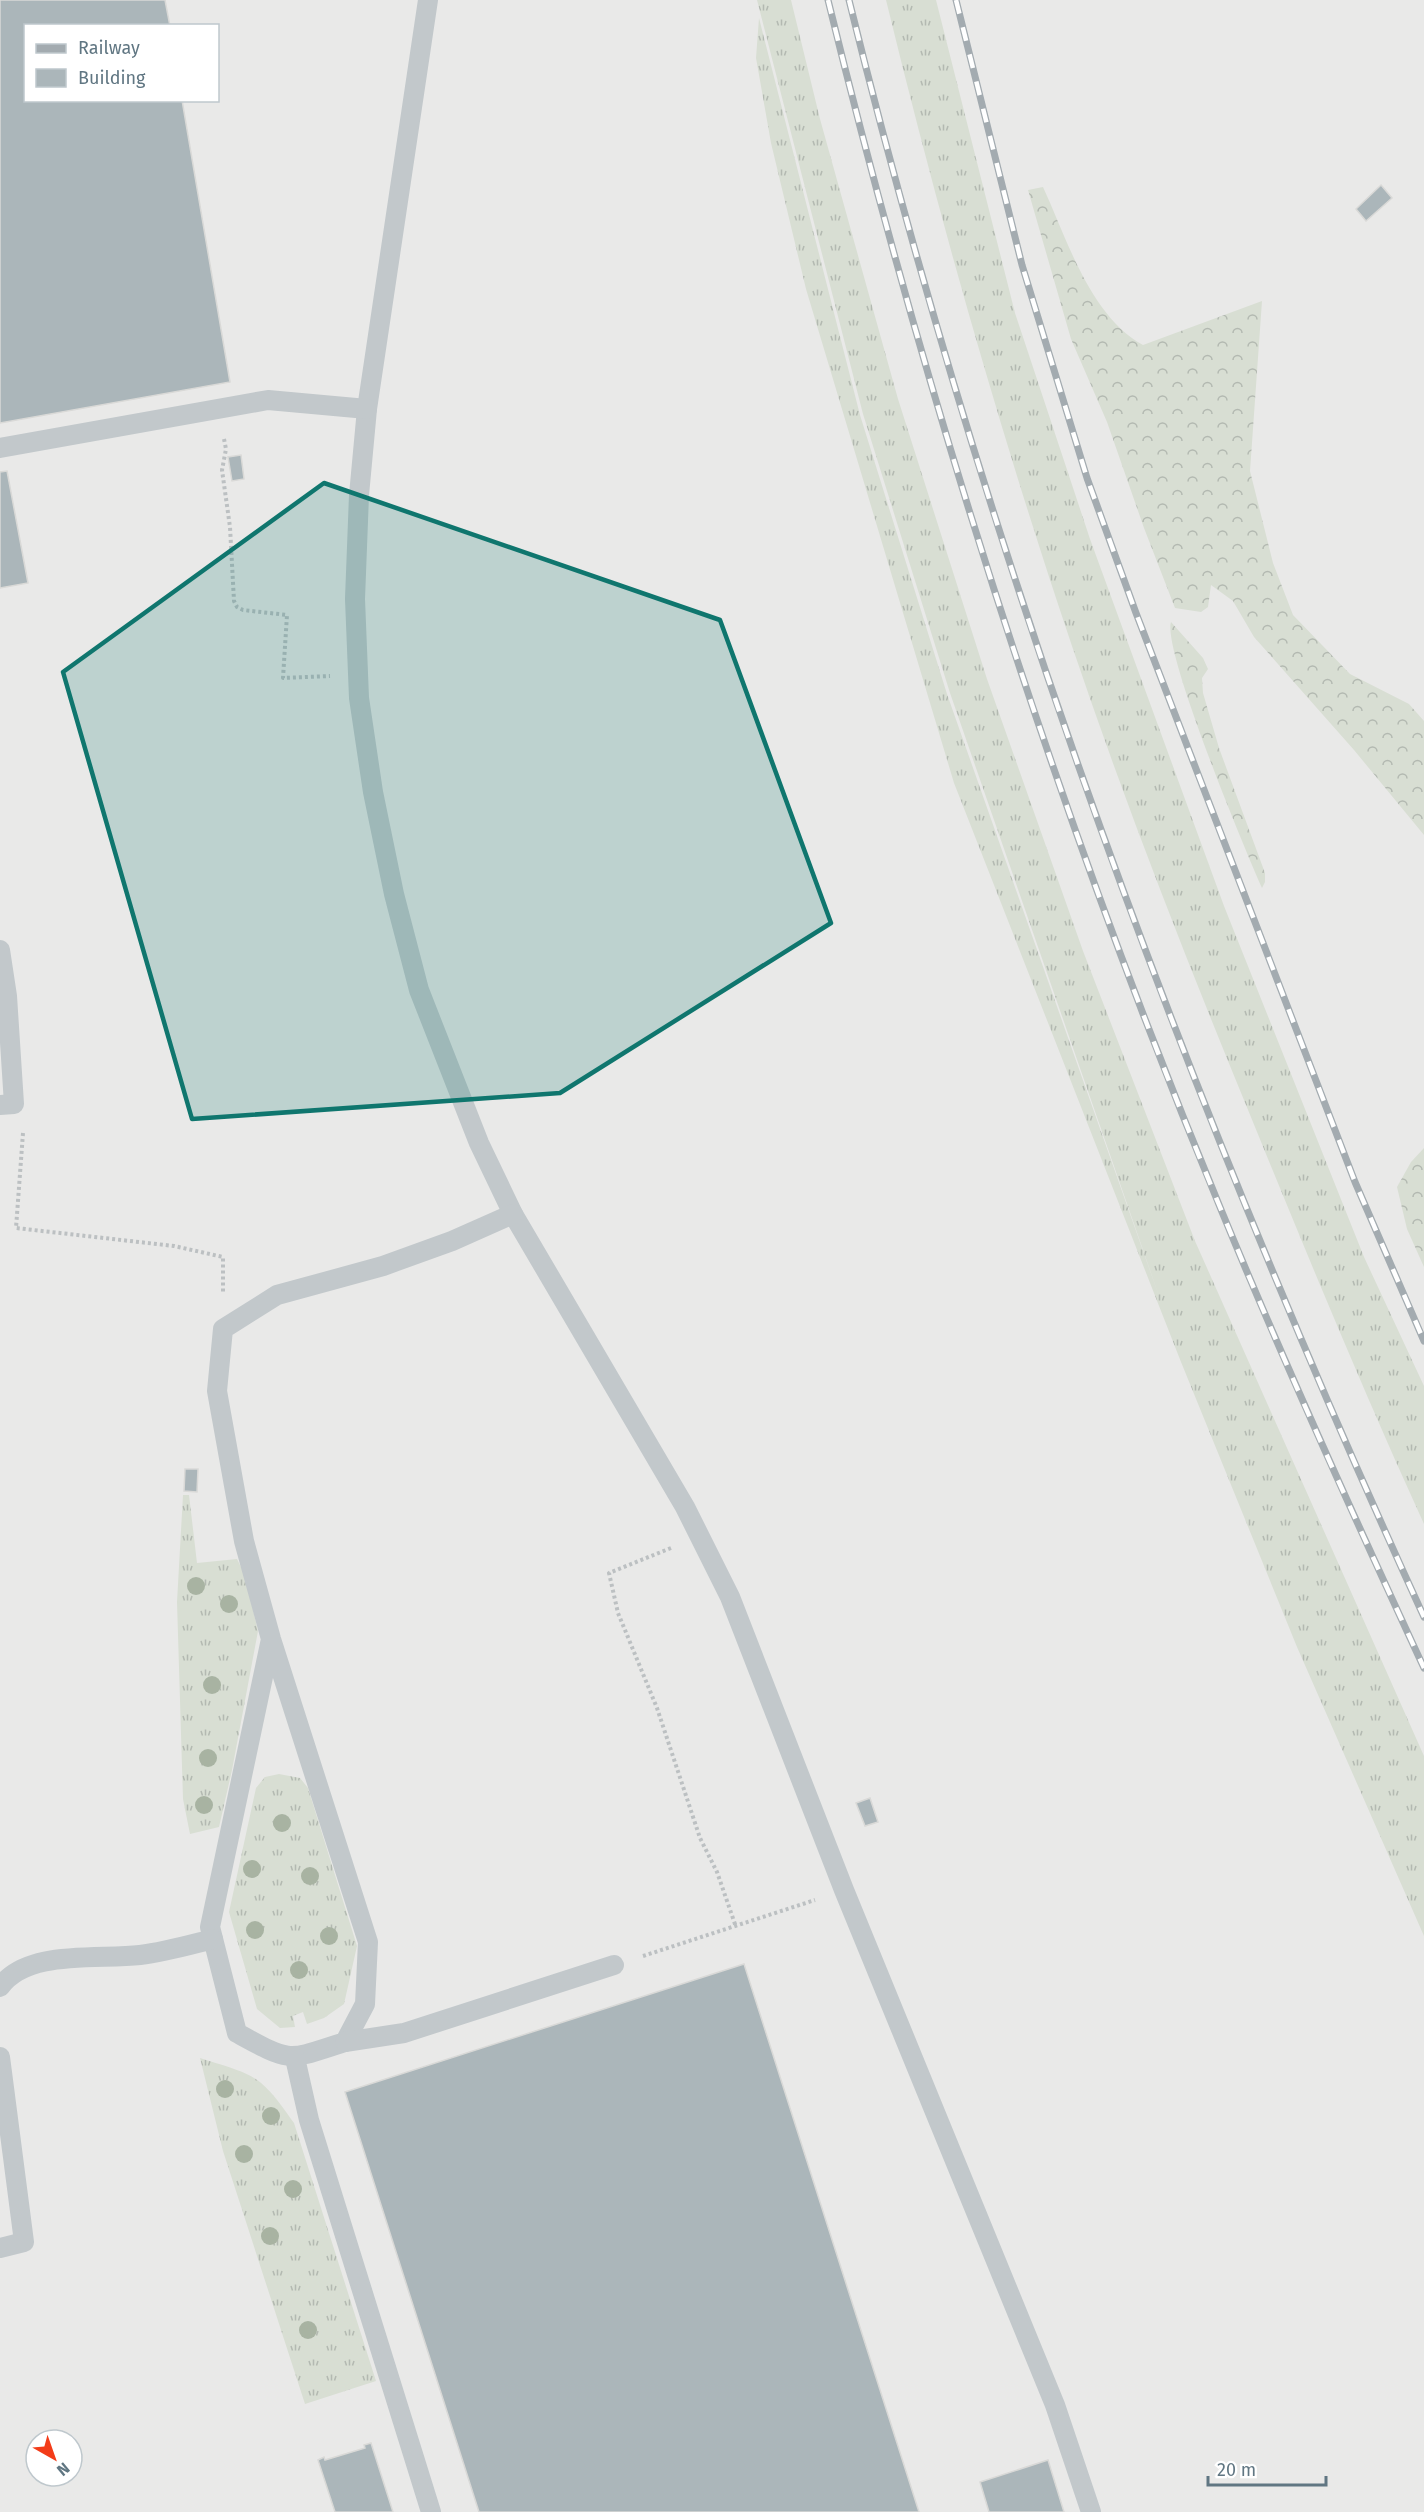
<svg xmlns="http://www.w3.org/2000/svg" width="1424" height="2512" viewBox="0 0 1424 2512" font-family="'Fira Sans',sans-serif">
  <defs>
    <pattern id="grass-tufts" width="24" height="20" patternUnits="userSpaceOnUse" patternTransform="scale(1.5)"><rect width="24" height="20" fill="#d8ded3"/><path d="M3 7l-1-3M5 7V3M7 7l1-3M15 17l-1-3M17 17v-4M19 17l1-3" fill="none" stroke="#b3b9b1"/></pattern>
    <pattern id="forest-crowns" width="20" height="18" patternUnits="userSpaceOnUse" patternTransform="scale(1.5)"><rect width="20" height="18" fill="#d8ded3"/><path d="M2 6a3 3 0 1 1 6 0M12 15a3 3 0 1 1 6 0" fill="none" stroke="#b3b9b1"/></pattern>
  </defs>
  <rect width="100%" height="100%" fill="#f8f8f4"/>
  <!-- built -->
  <path fill="#e9e9e8" fill-rule="evenodd" d="M 0,0 L 1424,0 L 1424,2512 L 0,2512 ZM 26,26 L 218,26 L 218,100 L 26,100 ZM 36,2440 L 72,2440 L 72,2476 L 36,2476 Z"/>
  <!-- grass -->
  <g fill="url(#grass-tufts)">
    <polygon points="757,0 791,0 820,119 898,399 987,679 1083,951 1195,1241 1424,1756 1424,1936 1297,1647 1181,1362 954,783 806,289 771,143 756,58 759,18 860,415 947,694 1160,1299 950,693 863,414"/>
    <path d="M 886,0 L 936,0 L 1015,313 L 1090,539 L 1224,906 L 1364,1257 L 1424,1386 L 1424,1524 C 1361,1386 1303,1245 1246,1105 C 1184,954 1125,803 1073,649 C 1001,436 939,218 886,0 Z"/>
    <polygon points="183,1495 189,1495 197,1563 237,1559 245,1575 258,1631 232,1770 219,1827 190,1834 183,1799 177,1602"/>
    <polygon points="279,1774 300,1778 308,1788 357,1946 344,2004 324,2018 307,2024 303,2012 293,2016 295,2027 280,2028 257,2009 229,1912 256,1788 265,1777"/>
    <path d="M 200,2058 C 256,2076 259,2073 294,2123 L 376,2381 L 305,2404 L 223,2151 Z"/>
  </g>
  <!-- forest -->
  <g fill="url(#forest-crowns)">
    <path d="M 1043,187 C 1067,239 1090,316 1143,345 L 1262,301 L 1250,471 L 1273,563 L 1293,615 L 1350,674 L 1409,704 L 1424,721 L 1424,835 L 1354,750 L 1254,637 L 1233,601 L 1211,585 L 1208,607 L 1201,612 L 1175,608 L 1144,528 L 1107,422 L 1071,339 L 1028,190 Z"/>
    <path d="M 1171,622 L 1203,658 L 1208,669 L 1202,678 L 1203,693 L 1219,748 L 1265,873 L 1265,882 L 1262,888 C 1245,850 1162,650 1171,622 Z"/>
    <polygon points="1424,1148 1424,1267 1407,1229 1397,1187 1411,1162"/>
  </g>
  <!-- building -->
  <g fill="#abb6ba" stroke="#d9d9d7" stroke-width="1.5">
    <polygon points="0,0 165,0 170,26 26,26 26,100 182,100 230,382 0,423"/>
    <polygon points="1381,185 1392,198 1366,221 1356,209"/>
    <polygon points="241,455 244,479 232,481 228,457"/>
    <polygon points="7,471 28,583 0,588 0,472"/>
    <polygon points="185,1469 198,1469 197,1492 184,1491"/>
    <polygon points="870,1798 878,1822 865,1826 856,1803"/>
    <polygon points="744,1964 919,2512 479,2512 345,2092"/>
    <polygon points="371,2443 393,2512 335,2512 318,2460 324,2457 325,2460 365,2448 364,2445"/>
    <polygon points="1048,2460 1064,2512 989,2512 980,2482"/>
  </g>
  <g fill="none" stroke-linecap="round" stroke-linejoin="round">
    <!-- path -->
    <g stroke="#bcc0c2" stroke-width="4" stroke-dasharray="3 3" stroke-linecap="butt">
      <polyline points="224,439 226,449 222,470 230,527 234,601 237,607 243,610 287,615 283,678 330,676"/>
      <polyline points="23,1133 16,1228 174,1246 223,1257 223,1293"/>
      <polyline points="671,1548 609,1573 618,1613 657,1708 700,1838 717,1872 736,1927"/>
      <polyline points="643,1956 815,1900"/>
    </g>
    <!-- service -->
    <g stroke="#c2c8cb" stroke-width="20">
      <polyline points="428,0 367,409 359,495 355,599 359,698 373,792 394,894 419,990 479,1143 513,1214 685,1507 730,1597 844,1890 1055,2405 1091,2512"/>
      <polyline points="0,448 268,400 367,409"/>
      <polyline points="0,950 7,996 14,1104 0,1105"/>
      <path d="M 271,1639 L 210,1927 L 237,2033 C 292,2063 286,2061 345,2042 L 365,2004 L 368,1942 L 271,1639 L 244,1541 L 217,1391 L 223,1329 L 277,1295 L 383,1266 L 452,1241 L 513,1214"/>
      <path d="M 0,1987 C 27,1949 98,1960 140,1955 C 165,1952 189,1945 213,1939"/>
      <polyline points="345,2042 404,2033 614,1965"/>
      <polyline points="0,2057 24,2242 0,2248"/>
      <polyline points="295,2058 309,2120 431,2512"/>
    </g>
    <!-- rail casing -->
    <g stroke="#a3abb0" stroke-width="7">
      <g id="rail">
        <path d="M 828,0 C 929,412 1059,819 1222,1212 C 1285,1365 1354,1517 1424,1668"/>
        <path d="M 849,0 C 986,557 1185,1096 1424,1617"/>
        <polyline points="956,0 1022,265 1087,478 1136,613 1355,1182 1424,1341"/>
      </g>
    </g>
    <!-- rail -->
    <use href="#rail" stroke="#fff" stroke-width="4.5" stroke-dasharray="14" stroke-linecap="butt"/>
  </g>
  <!-- trees -->
  <g fill="#a8b3a2">
    <circle cx="196" cy="1586" r="9"/>
    <circle cx="229" cy="1604" r="9"/>
    <circle cx="212" cy="1685" r="9"/>
    <circle cx="208" cy="1758" r="9"/>
    <circle cx="204" cy="1805" r="9"/>
    <circle cx="282" cy="1823" r="9"/>
    <circle cx="252" cy="1869" r="9"/>
    <circle cx="310" cy="1876" r="9"/>
    <circle cx="255" cy="1930" r="9"/>
    <circle cx="329" cy="1936" r="9"/>
    <circle cx="299" cy="1970" r="9"/>
    <circle cx="225" cy="2089" r="9"/>
    <circle cx="271" cy="2116" r="9"/>
    <circle cx="244" cy="2154" r="9"/>
    <circle cx="293" cy="2189" r="9"/>
    <circle cx="270" cy="2236" r="9"/>
    <circle cx="308" cy="2330" r="9"/>
  </g>
  <!-- marked area -->
  <path fill="#0f766e" fill-opacity="0.2" stroke="#0f766e" stroke-width="4.5" stroke-linejoin="round" d="M 324,483 L 720,620 L 831,923 L 560,1093 L 192,1119 L 63,672 Z"/>
  <!-- legend -->
  <rect x="24" y="24" width="195" height="78" fill="#ffffff" stroke="#bfc8cd" stroke-width="1.5"/>
  <rect x="36" y="44" width="30" height="9" fill="#a3abb0" stroke="#bfc8cd" stroke-width="1.5"/>
  <text x="78" y="54" font-size="18" fill="#607682">Railway</text>
  <rect x="36" y="69" width="30" height="18" fill="#abb6ba" stroke="#bfc8cd" stroke-width="1.5"/>
  <text x="78" y="84" font-size="18" fill="#607682">Building</text>
  <!-- north arrow -->
  <g transform="translate(54 2458) rotate(140)"><circle r="28" fill="#ffffff" stroke="#bfc8cd" stroke-width="1.5"/>
  <path d="M0-4.5L10 22L0 15L-10 22Z" fill="#f33c19"/>
  <text y="-9" font-size="16" font-weight="bold" text-anchor="middle" fill="#607682">N</text>
  </g>
  <!-- scale -->
  <path d="M1208 2476v9h118v-9" fill="none" stroke="#607682" stroke-width="3"/>
  <text x="1217" y="2476" font-size="18" fill="#607682" stroke="#ffffff" stroke-width="4.5" paint-order="stroke">20 m</text>
</svg>
